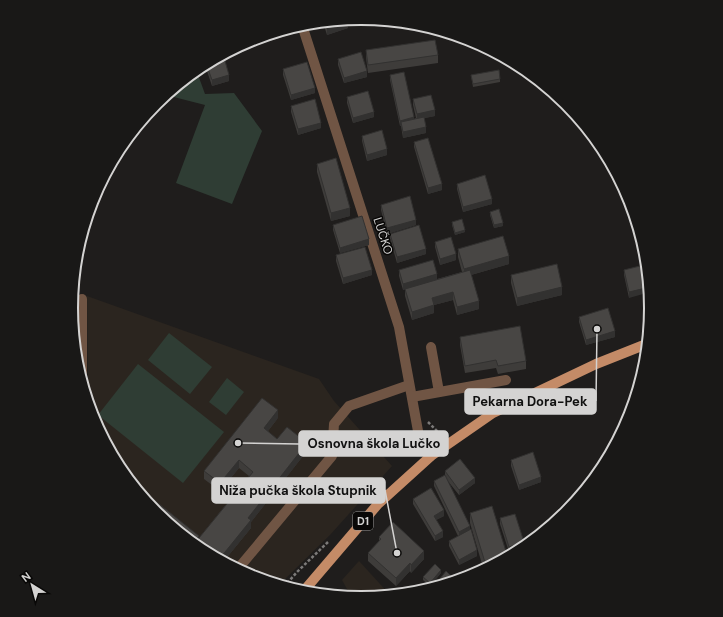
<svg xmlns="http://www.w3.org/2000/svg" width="723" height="617" viewBox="0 0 723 617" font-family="'DM Sans',sans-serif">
  <rect width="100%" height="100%" fill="#1f1d1c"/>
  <!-- built -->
  <g fill="#2b251f">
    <polygon points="87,296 319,379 334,401 392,466 330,535 283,581 279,586 250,577 200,550 156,514 120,470 93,419 88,401"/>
    <polygon points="359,561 391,596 361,599 352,598 342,580"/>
  </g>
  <!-- green -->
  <g fill="#2f3d34">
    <polygon points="194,72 197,72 205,94 234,93 262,131 232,204 176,183 205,105 166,95"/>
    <polygon points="169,333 212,367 190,394 148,360"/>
    <polygon points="138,364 224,432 183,483 98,415"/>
    <polygon points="227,378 244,392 226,415 209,402"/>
  </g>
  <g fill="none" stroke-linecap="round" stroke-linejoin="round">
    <!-- path -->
    <g stroke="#7c7a79" stroke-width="2.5" stroke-dasharray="3 2" stroke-linecap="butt">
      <polyline points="428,422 440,434 434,438"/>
      <polyline points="284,587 297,572 328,542"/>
    </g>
    <!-- minor -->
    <g stroke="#705544" stroke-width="10">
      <polyline points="302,25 399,327 420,442 431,456"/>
      <polyline points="431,347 439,392"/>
      <polyline points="82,381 82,299"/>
      <polyline points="412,397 506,380"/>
      <polyline points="237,570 332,456 334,424 349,406 409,385"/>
    </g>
    <!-- major -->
    <polyline stroke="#c48b67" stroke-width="10" points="302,593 378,504 431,456 493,413 596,364 649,343"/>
  </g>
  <!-- wall -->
  <g fill="#3e3c3a">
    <polygon points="347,19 348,28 327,35 323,22"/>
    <polygon points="295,27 295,33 269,41 267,35"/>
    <polygon points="366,50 438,55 438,63 368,73 366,58"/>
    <polygon points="338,59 367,77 344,83 338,65"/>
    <polygon points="207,66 229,81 212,86 207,71"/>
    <polygon points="283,69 315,93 291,100 283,75"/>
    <polygon points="390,75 414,119 416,118 413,105 413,99 435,116 424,118 426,133 403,138 401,126 400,126 390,80"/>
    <polygon points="471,75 500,79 500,82 473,87"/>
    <polygon points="347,97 374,117 353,123 347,103"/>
    <polygon points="291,106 321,128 298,135 291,112"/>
    <polygon points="362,136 387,155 367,161 362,141"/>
    <polygon points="414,142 442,190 428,194 414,147"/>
    <polygon points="317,164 350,216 331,221 317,172"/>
    <polygon points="457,184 492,204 463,212 457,189"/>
    <polygon points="381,205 416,225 387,234 381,210"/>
    <polygon points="490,212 503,226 494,228 490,215"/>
    <polygon points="452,222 465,232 455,235 452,225"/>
    <polygon points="333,225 369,245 340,253 333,230"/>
    <polygon points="390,234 426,254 397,263 390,239"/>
    <polygon points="435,242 456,260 440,265 435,247"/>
    <polygon points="458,249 509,264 471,275 479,309 457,315 453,300 434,305 434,313 412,320 405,296 405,289 403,290 399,276 399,270 437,279 462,272 458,257"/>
    <polygon points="336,255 372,275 343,284 336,261"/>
    <polygon points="648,264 629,298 624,275 624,270"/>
    <polygon points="511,275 562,295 517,306 511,283"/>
    <polygon points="579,317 615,337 586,345 579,322"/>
    <polygon points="460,337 526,361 526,369 498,374 496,368 465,373 460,345"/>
    <polygon points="278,418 268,431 277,439 307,451 251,522 251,528 224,561 224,563 199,538 249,476 239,468 220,491 204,479 204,471"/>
    <polygon points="511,460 541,482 519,490 511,466"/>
    <polygon points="445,471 475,483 459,495 447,480 470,530 477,556 459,565 449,546 449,541 458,536 434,486 434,481 445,476"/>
    <polygon points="413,499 444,516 436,520 443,537 435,541 413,504"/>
    <polygon points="470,513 508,558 484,571 470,523"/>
    <polygon points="500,518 524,548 509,552 500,524"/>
    <polygon points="379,537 424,559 411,573 410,571 396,586 368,561 368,553 379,542"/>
    <polygon points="441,573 430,586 423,580 423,577"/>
    <polygon points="452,579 448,585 443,586 439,583 439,580"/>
  </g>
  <!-- shaded-wall -->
  <g fill="#323130">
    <polygon points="348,23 348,28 327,35 327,29"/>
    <polygon points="295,28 295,33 269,41 269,36"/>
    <polygon points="367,71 367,77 344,83 344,78"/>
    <polygon points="229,75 229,81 212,86 212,80"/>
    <polygon points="315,88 315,93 291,100 291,95"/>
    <polygon points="435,110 435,116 417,120 417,114"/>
    <polygon points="374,112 374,117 353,123 353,118"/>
    <polygon points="414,117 414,123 401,122 401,126 400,126 400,121"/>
    <polygon points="321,123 321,128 298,135 298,129"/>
    <polygon points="426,127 426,133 403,138 403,132"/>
    <polygon points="387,149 387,155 367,161 367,155"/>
    <polygon points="442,184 442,190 428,194 428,188"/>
    <polygon points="492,199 492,204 463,212 463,207"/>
    <polygon points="350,208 350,216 331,221 331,213"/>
    <polygon points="416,220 416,225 387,234 387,228"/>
    <polygon points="503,223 503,226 494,228 494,225"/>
    <polygon points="465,230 465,232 455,235 455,233"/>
    <polygon points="369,239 369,245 340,253 340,248"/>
    <polygon points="426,249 426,254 397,263 397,257"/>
    <polygon points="456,254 456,260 440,265 440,259"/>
    <polygon points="509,256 509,264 464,277 464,269"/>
    <polygon points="372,270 372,275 343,284 343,278"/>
    <polygon points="437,274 437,280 403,290 403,284"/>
    <polygon points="562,287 562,295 517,306 517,298"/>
    <polygon points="650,287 650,292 629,298 629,292"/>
    <polygon points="453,292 453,300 434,305 434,313 412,320 412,312 432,298"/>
    <polygon points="479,301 479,309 457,315 457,307"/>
    <polygon points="615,331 615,337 586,345 586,340"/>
    <polygon points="278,410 278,418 264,436 264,428"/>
    <polygon points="307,443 307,451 251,522 251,528 224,561 224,563 221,561 221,557 248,518"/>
    <polygon points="239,460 239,468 220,491 220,483"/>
    <polygon points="541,477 541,482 519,490 519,485"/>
    <polygon points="475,478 475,483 459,495 459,490"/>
    <polygon points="444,510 444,516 434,521 434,516"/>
    <polygon points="470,526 470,532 459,537 459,532"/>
    <polygon points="443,531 443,537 435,541 435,536"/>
    <polygon points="199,536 199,546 198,548 192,544"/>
    <polygon points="524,542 524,548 509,552 509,547"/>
    <polygon points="477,550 477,556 459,565 459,560"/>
    <polygon points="424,551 424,559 411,573 411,565"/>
    <polygon points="410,563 410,571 396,586 396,578"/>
    <polygon points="441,570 441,573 430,586 430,583"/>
    <polygon points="452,577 452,579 448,585 445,585"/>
  </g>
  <!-- building -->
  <g fill="#484644" stroke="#323130">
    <polygon points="347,19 348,23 327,29 325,22"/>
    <polygon points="295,27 295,28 269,36 269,35"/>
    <polygon points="435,40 438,55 368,65 366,50"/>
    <polygon points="361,52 367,71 344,78 338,59"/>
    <polygon points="225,61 229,75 212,80 207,66"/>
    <polygon points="307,62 315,88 291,95 283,69"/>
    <polygon points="499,70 500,79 473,84 471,75"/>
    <polygon points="404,72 414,117 400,121 390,75"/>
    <polygon points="368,91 374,112 353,118 347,97"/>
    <polygon points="431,95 435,110 417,114 413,99"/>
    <polygon points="315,99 321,123 298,129 291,106"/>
    <polygon points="424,117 426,127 403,132 401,122"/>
    <polygon points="382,130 387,149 367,155 362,136"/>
    <polygon points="428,138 442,184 428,188 414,142"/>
    <polygon points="336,158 350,208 331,213 317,164"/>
    <polygon points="485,175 492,199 463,207 457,184"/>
    <polygon points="410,196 416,220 387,228 381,205"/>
    <polygon points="499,209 503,223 494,225 490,212"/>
    <polygon points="362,216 369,239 340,248 333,225"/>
    <polygon points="462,219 465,230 455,233 452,222"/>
    <polygon points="419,225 426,249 397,257 390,234"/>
    <polygon points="503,236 509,256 464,269 458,249"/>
    <polygon points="451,237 456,254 440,259 435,242"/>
    <polygon points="365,247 372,270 343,278 336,255"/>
    <polygon points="433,260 437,274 403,284 399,270"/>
    <polygon points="557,264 562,287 517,298 511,275"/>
    <polygon points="648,264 650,287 629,292 624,270"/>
    <polygon points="470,270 479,301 457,307 453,292 432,298 434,305 412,312 405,289"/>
    <polygon points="608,308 615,331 586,340 579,317"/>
    <polygon points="520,326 526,361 498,366 496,360 465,366 460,337"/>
    <polygon points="262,398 278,410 264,428 277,439 287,427 307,443 248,518 251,520 221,557 224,560 222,562 200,550 194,545 199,538 253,472 239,460 220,483 204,471"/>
    <polygon points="533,452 541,477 519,485 511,460"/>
    <polygon points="460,459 475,478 459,490 445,471"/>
    <polygon points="445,475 470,526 459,532 434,481"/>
    <polygon points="431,488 444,510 434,516 443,531 435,536 413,499"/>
    <polygon points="143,491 199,536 192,544 156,514 140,494"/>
    <polygon points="492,506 508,558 487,569 470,513"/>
    <polygon points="515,514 524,542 509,547 500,518"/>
    <polygon points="393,522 424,551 411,565 410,563 396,578 368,553 381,539 379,537"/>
    <polygon points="471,529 477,550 459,560 449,541"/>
    <polygon points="435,564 441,570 430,583 423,577"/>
    <polygon points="446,571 452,577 445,585 439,580"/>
  </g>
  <g text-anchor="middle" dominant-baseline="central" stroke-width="3" stroke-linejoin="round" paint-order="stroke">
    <!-- shield labels -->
    <rect fill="#090807" stroke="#979695" stroke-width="1" x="353" y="512" width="20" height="18" rx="3"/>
    <g font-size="11" font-weight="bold" fill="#d4d3d2">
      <text x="363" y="521">D1</text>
    </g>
    <!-- street labels -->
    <g font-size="12" fill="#d4d3d2" stroke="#090807">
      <text transform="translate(383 236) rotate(72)">LUČKO</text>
    </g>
  </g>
  <!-- crop -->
  <path d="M0 0H723V617H0ZM78 308a283 283 0 1 1 566 0a283 283 0 1 1-566 0Z" fill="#191817" fill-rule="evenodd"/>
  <path fill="none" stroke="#d4d3d2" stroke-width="2" d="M78 308a283 283 0 1 1 566 0a283 283 0 1 1-566 0Z"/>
  <!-- callouts -->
  <path fill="none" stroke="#d4d3d2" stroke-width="1.5" d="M597 329L596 401M238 443L299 444M397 553L385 490"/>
  <g fill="#d4d3d2" stroke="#090807" stroke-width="1.5">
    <circle cx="597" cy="329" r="4"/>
    <circle cx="238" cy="443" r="4"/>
    <circle cx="397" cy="553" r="4"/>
  </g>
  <g fill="#d4d3d2" stroke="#d4d3d2" stroke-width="1.5">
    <rect x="465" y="389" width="131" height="25" rx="4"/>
    <rect x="299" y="431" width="149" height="25" rx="4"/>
    <rect x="212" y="478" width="173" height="25" rx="4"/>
  </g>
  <g font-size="13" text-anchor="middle" font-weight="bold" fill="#111">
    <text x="530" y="406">Pekarna Dora-Pek</text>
    <text x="374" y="448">Osnovna škola Lučko</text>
    <text x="298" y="495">Niža pučka škola Stupnik</text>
  </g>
  <!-- north arrow -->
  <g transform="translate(32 585) rotate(323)" stroke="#090807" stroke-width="3" paint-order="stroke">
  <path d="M0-3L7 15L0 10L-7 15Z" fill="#d4d3d2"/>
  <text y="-6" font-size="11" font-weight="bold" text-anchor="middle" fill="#d4d3d2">N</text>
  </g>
</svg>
